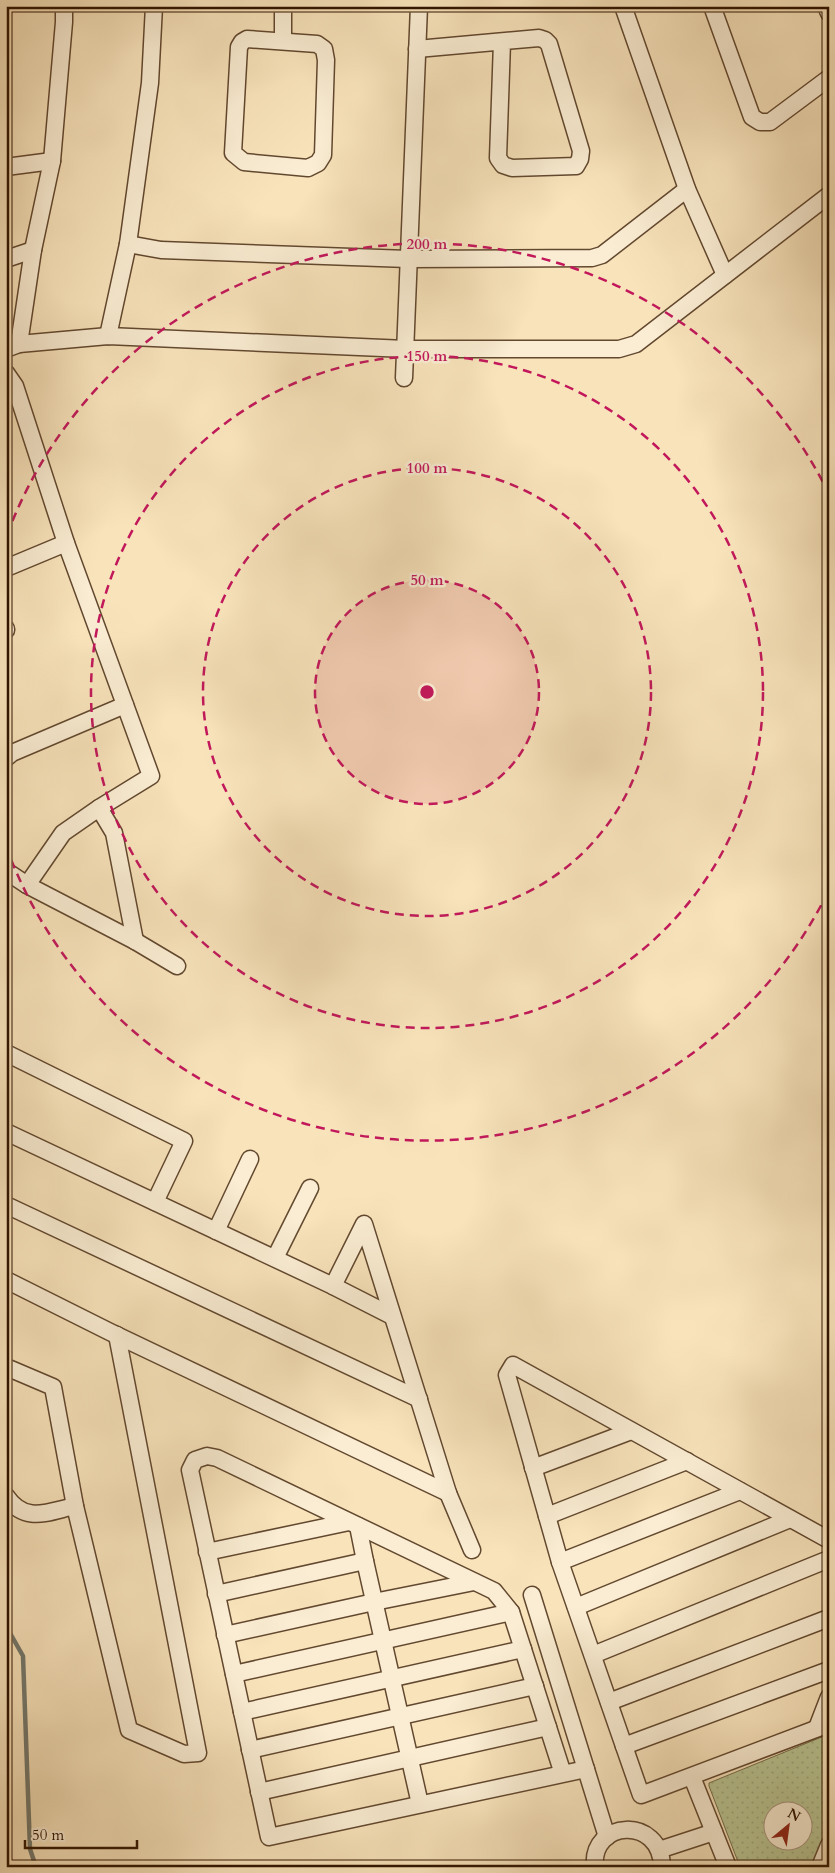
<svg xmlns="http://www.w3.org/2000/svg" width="835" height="1873" viewBox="0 0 835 1873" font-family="Cardo,serif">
  <defs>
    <pattern id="green-dots" width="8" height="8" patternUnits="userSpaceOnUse" patternTransform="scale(1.25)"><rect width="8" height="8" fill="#b9c593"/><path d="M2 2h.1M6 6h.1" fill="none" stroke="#9fa87d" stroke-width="1.8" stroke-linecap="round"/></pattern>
  </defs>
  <rect width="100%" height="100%" fill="#f8e3bb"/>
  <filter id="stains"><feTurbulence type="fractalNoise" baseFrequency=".004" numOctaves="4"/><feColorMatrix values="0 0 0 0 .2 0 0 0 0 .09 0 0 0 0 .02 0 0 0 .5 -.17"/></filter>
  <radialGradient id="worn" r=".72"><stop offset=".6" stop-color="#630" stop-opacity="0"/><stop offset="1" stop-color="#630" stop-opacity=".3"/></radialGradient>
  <!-- green -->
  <path fill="url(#green-dots)" stroke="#746c4a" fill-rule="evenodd" d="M 829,1734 L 829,1826 L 812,1867 L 740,1867 L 709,1786 L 709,1783 ZM 772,1810 L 802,1810 L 802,1840 L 772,1840 Z"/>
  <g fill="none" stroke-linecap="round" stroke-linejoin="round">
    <!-- stream -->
    <polyline stroke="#73796d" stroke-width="4.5" points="6,1626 23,1656 30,1849 36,1867"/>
    <!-- minor casing -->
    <g stroke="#62482f" stroke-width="19">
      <g id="minor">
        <polyline points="623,6 687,189 725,275"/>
        <polyline points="712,6 752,117 760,122 770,122 829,78"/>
        <polyline points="826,6 829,13"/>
        <polygon points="247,39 317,44 324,49 326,60 323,155 318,163 308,168 244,162 233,153 239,47 242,42"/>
        <polyline points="283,40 283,6"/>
        <polyline points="417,49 539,38 545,40 549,44 581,151 580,159 576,166 512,168 503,165 498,158 502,42"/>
        <polyline points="6,167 52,161"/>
        <polyline points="128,244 161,250 408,259 592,258 602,255 687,189"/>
        <polyline points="6,259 33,250"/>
        <polyline points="108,336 128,244 150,83 154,6"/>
        <polyline points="19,344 33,250 52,161 64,22 64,6"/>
        <polyline points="6,349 19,344 108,336 406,349 619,349 636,344 829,195"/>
        <polyline points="6,373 15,386 66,543 151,776 99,808"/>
        <polyline points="404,378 419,6"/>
        <polyline points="6,568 66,543"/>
        <polyline points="6,629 6,630"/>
        <polyline points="6,758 12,753 125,705"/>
        <polyline points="6,871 27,885 135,941 177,966"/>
        <polyline points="27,885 63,833 99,808 114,833 135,941"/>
        <polyline points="6,1053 184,1141 155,1202"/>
        <polyline points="6,1132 333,1286 392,1316"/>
        <polyline points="6,1205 419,1399"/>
        <polyline points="216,1231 250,1159"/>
        <polyline points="275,1258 310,1188"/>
        <polyline points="6,1280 110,1332 448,1493"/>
        <polyline points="333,1286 364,1224 448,1493 472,1550"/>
        <polyline points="6,1367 53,1387 75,1506 129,1730 184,1754 198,1753 117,1335"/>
        <polyline points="533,1468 631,1431"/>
        <path d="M 6,1496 C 25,1524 47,1512 75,1506"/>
        <polyline points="547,1516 687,1461"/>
        <polyline points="358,1526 365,1561 420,1804"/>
        <polyline points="829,1540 513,1365 507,1375 560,1562 641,1795 829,1724"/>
        <polyline points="207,1552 349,1522"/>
        <polyline points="560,1562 740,1491"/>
        <polyline points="216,1594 365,1561"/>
        <polyline points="532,1595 607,1837"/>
        <polyline points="576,1607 790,1519"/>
        <polyline points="225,1635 374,1602 474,1582"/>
        <polyline points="593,1655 829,1559"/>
        <polyline points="234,1674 511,1612"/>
        <polyline points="609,1702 829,1618"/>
        <polyline points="242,1712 523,1649"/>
        <polyline points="817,1728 829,1697"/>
        <polyline points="624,1746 829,1670"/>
        <polyline points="250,1750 535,1686"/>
        <polyline points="563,1774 511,1612 494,1591 217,1458 207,1456 195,1460 190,1470 269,1837 586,1769"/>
        <polyline points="692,1777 728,1867"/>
        <polyline points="259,1792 548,1727"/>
        <polyline points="659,1850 714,1832"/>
        <path d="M 595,1867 C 590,1820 661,1815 662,1867"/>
        <polyline points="820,1867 829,1845"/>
      </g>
    </g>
    <!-- minor -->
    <use href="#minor" stroke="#faedd3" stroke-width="16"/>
  </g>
  <!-- distance rings -->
  <circle cx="427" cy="692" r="112" fill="#c2185b" fill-opacity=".12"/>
  <g fill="none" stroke="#c2185b" stroke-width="2.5" stroke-dasharray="9 6">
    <circle cx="427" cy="692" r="112"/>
    <circle cx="427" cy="692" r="224"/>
    <circle cx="427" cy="692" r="336"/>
    <path d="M828 892A448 448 0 0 1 7 849M7 535A448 448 0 0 1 828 492"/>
  </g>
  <circle cx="427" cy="692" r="8" fill="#c2185b" stroke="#faedd3" stroke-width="2.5"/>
  <g font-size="15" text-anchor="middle" font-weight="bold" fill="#c2185b" stroke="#faedd3" stroke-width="5" stroke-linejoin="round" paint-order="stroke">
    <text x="427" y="249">200 m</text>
    <text x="427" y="361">150 m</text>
    <text x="427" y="473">100 m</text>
    <text x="427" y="585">50 m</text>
  </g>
  <!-- margin -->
  <rect width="835" height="1873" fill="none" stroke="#f8e3bb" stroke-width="25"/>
  <rect x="8" y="8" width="820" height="1858" fill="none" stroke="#301400" stroke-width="2.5"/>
  <rect x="12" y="12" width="810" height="1848" fill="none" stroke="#301400"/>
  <!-- north arrow -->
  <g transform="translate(788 1826) rotate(29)"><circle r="24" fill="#faedd3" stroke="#a9967f"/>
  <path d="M0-4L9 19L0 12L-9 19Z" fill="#8f2418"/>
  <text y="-8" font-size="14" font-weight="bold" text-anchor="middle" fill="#301400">N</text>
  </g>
  <!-- scale -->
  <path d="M25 1840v8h112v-8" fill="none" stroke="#301400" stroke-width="2.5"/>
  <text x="32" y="1840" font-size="15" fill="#301400" stroke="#faedd3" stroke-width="4" paint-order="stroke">50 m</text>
  <rect width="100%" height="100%" filter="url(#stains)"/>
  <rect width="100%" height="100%" fill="url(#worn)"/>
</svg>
